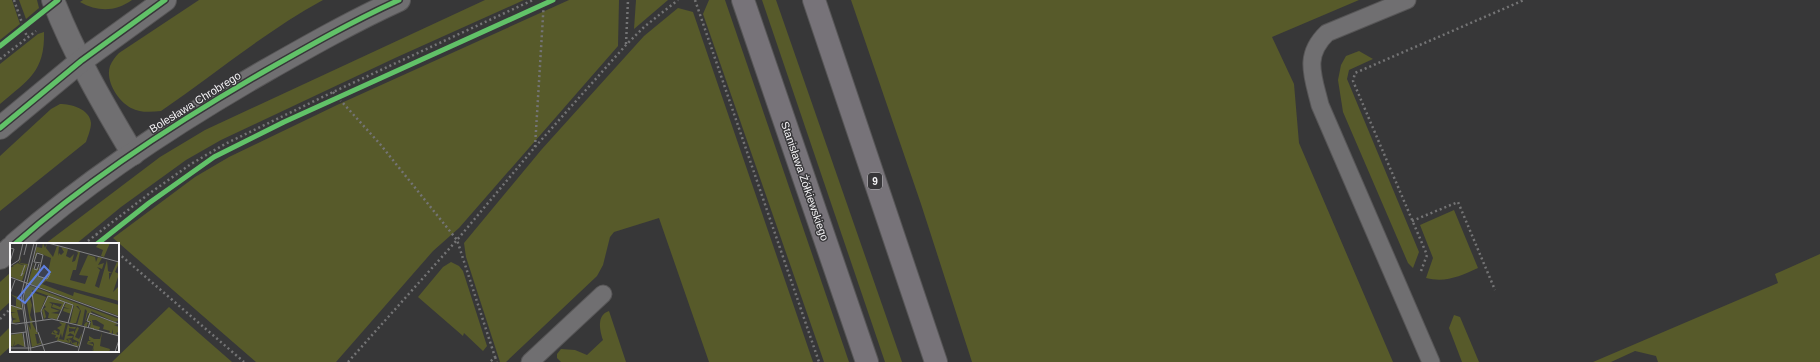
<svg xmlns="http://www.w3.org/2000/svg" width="1820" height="362" viewBox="0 0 1820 362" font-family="Helvetica,sans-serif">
  <rect width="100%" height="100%" fill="#373738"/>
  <!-- green -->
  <g fill="#575a2a">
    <polygon points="0,0 12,0 20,24 0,40"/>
    <polygon points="19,0 37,0 39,8 26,19"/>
    <path d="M 83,0 L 132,0 C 115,12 98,12 80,2 Z"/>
    <path d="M 199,0 L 323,0 C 266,31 215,74 161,111 C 151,112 140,113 131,108 C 118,101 105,81 110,66 C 112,61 115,57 119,53 Z"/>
    <polygon points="485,0 524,0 395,58 221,140 186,160 121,207 76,244 45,244 160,157 205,130"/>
    <polygon points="569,0 619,0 618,46 459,228 433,251 336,362 256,362 113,238 195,177 229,157 337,105"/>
    <polygon points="636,0 668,0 634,29"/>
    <polygon points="709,0 725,0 849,362 824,362 703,14"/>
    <polygon points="762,0 776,0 902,362 885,362"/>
    <polygon points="851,0 1359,0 1272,37 1294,84 1299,143 1393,362 972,362 921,204"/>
    <polygon points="678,8 693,12 813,362 709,362 659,218 614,232 610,237 603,265 597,276 506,362 500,362 466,257 464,243 542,149 644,36"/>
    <path d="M 44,32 C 45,72 28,80 0,104 L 0,64 L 38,34 Z"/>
    <polygon points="1359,51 1373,59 1349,70 1347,79 1419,252 1413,268 1408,263 1343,112 1338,80 1341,65 1346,56"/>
    <path d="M 60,104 C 71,104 90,109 91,123 C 91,129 88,136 86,142 L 0,211 L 0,156 L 51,109 Z"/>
    <path d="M 1454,210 L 1478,268 C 1460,276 1446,283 1426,278 L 1433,258 L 1420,225 Z"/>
    <polygon points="1820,254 1820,362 1658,362 1656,356 1635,351 1611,362 1593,362 1778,283 1775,274"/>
    <polygon points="451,262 459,266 463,271 487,346 483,351 464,333 463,336 418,297 443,267"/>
    <polygon points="11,272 11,301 0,311 0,282"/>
    <polygon points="169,307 232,362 112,362"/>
    <path d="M 609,311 L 626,362 L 561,362 L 557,358 L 557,354 L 561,349 L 575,350 L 587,355 L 603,340 C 600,331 596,315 609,311 Z"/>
    <polygon points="1454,315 1460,317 1479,362 1462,362 1449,328"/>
    <polygon points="11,326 11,346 0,356 0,337"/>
  </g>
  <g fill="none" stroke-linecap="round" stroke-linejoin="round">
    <!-- lane casing -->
    <g stroke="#575657" stroke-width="19">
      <g id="lane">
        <path d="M 1407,0 L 1327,33 C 1303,56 1313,76 1320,105 L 1431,362"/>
        <polyline points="530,362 603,294"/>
      </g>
    </g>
    <!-- street casing -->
    <g stroke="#575657" stroke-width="24">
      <path id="street" d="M 53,0 C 74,54 103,104 133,154"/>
    </g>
    <!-- secondary casing -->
    <g stroke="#575657" stroke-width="24">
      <g id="secondary">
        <polyline points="0,128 81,61 165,0"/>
        <path d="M 15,244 C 91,177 178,121 265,71 C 309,46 353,21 399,0"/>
        <polyline points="0,258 11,248"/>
      </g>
    </g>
    <!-- primary casing -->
    <g stroke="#575657" stroke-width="24">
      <g id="primary">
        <polyline points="743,0 867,362"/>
        <polyline points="814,0 936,362"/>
      </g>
    </g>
    <!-- path -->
    <g stroke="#747475" stroke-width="2.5" stroke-dasharray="2 3" stroke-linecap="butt">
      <polyline points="14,0 27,37"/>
      <polyline points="695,0 819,362"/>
      <polyline points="626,44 628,0"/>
      <polyline points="0,59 36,31"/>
      <polyline points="333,92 380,144 457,240 495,357 490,362"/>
      <polyline points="535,147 544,0"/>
      <polyline points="1412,221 1458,202 1495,290"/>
      <polyline points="96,234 108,244"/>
      <polyline points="84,244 150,193 191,164 225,144 333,92 533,0"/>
      <polyline points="118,253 244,362"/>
      <polyline points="1421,271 1427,255 1353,81 1355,73 1524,0"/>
      <polyline points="0,319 11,308"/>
      <polyline points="495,357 497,362"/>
      <polyline points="348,362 457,240 535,147 626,45 644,27 678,0"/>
    </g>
    <!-- lane -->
    <use href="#lane" stroke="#706f71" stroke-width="17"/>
    <!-- street -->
    <use href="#street" stroke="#706f71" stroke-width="22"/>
    <!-- secondary -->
    <use href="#secondary" stroke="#706f71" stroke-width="22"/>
    <!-- primary -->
    <use href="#primary" stroke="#777379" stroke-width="22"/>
    <!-- cycleway casing -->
    <g stroke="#373639" stroke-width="8">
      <g id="cycleway">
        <polyline points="0,46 58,0"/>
        <polyline points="0,128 81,61 165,0"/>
        <path d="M 15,244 C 91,177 178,121 265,71 C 309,46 353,21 399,0"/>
        <polyline points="97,244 149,203 214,157 284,122 553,0"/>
      </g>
    </g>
    <!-- cycleway -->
    <use href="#cycleway" stroke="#61c268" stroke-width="5"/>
  </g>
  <g text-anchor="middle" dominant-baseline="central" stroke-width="3" stroke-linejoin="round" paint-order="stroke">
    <!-- shield labels -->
    <rect fill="#373639" stroke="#bcbbbd" stroke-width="1" x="868" y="173" width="14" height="16" rx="3"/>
    <g font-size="10" font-weight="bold" fill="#f5f4f6">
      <text x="875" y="181">9</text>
    </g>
    <!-- street labels -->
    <g font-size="11" fill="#f5f4f6" stroke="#373639">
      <text transform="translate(195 102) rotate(-32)">Bolesława Chrobrego</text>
      <text transform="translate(805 181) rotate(71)">Stanisława Żółkiewskiego</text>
    </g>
  </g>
  <!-- overview -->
  <g transform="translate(10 243)">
    <rect width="109" height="109" fill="#373738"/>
    <path d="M 27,0 L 27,4 L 32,5 L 33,0 L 35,5 L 37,0 L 36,5 L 43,14 L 47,3 L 49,3 L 48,13 L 49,10 L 51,12 L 54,9 L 51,4 L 58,6 L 56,13 L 60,15 L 64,11 L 62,19 L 65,18 L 68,10 L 66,8 L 70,9 L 66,27 L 63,27 L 60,37 L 75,41 L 78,33 L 69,32 L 78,12 L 85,14 L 86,19 L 88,14 L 92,15 L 88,22 L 94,20 L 92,26 L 87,24 L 90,27 L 85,43 L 89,45 L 97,17 L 98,28 L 102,30 L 99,30 L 99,37 L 107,19 L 109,20 L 105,29 L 109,31 L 103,49 L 109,43 L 109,58 L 36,38 L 32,41 L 63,53 L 64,49 L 109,62 L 109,73 L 18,40 L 24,20 L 23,26 L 29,25 L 27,33 L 37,35 L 41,15 L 27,9 L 24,19 ZM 89,0 L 100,0 L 94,14 L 91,13 L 93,7 L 86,4 ZM 11,13 L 10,20 L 18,21 L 12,38 L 0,33 L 0,24 L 4,24 L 2,23 L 8,20 L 9,21 L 17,23 L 9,20 ZM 18,42 L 109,76 L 109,77 L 105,79 L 81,68 L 82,71 L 78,70 L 74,82 L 76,79 L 79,80 L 78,82 L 77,80 L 77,84 L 74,83 L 77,68 L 75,66 L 72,82 L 67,82 L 71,68 L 68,63 L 66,63 L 70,67 L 66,80 L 60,80 L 64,62 L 62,62 L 61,71 L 53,68 L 54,65 L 60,66 L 54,64 L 56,60 L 62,61 L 22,47 L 22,52 L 19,52 L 22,62 L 20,72 L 22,77 L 25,77 L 20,78 L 16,56 L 14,62 L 15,49 ZM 22,49 L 36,54 L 30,69 L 24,70 ZM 0,51 L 10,55 L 12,67 L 7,67 L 10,79 L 3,80 L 3,77 L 7,76 L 3,75 L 1,70 L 6,70 L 1,69 L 0,63 L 6,63 L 6,55 ZM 38,53 L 55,59 L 51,67 L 42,64 L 43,61 L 50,64 L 52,61 L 39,59 L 42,61 L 41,65 L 50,68 L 41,70 L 49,71 L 47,76 L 38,75 L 39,70 L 34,66 L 36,74 L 34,76 L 32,67 L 36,64 L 34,62 ZM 79,71 L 109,81 L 104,82 L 109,84 L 109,89 L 106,90 L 109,93 L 103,91 L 103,86 L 102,90 L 99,90 L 100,88 L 93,86 L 94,82 L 86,77 L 82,77 L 83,82 L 90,84 L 89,87 L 80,85 L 81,78 L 77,78 ZM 24,78 L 22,80 L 28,91 L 25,91 L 27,101 L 30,100 L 28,92 L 31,101 L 22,104 L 18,81 L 21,87 L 20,79 ZM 49,79 L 56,80 L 52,95 L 51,90 L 49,96 L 54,97 L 58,81 L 60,84 L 66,84 L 65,86 L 59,85 L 59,89 L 64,88 L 64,91 L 67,84 L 69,85 L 65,94 L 69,96 L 72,90 L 69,103 L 66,103 L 61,100 L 62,97 L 62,100 L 67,99 L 67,103 L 69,99 L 63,96 L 64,92 L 60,90 L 57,93 L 63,93 L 62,95 L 56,96 L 59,99 L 58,96 L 61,97 L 60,100 L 47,98 L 48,94 L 45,95 L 46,92 L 41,91 L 42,90 L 43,88 L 45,87 L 48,89 L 46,91 L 43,88 L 43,90 L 49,92 L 50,87 L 47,85 L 52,82 ZM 92,89 L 90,103 L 100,106 L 99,109 L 83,109 L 84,104 L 82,109 L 84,101 L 83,99 L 78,100 L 83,101 L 83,103 L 77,101 L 78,98 L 81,98 L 79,97 L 79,93 L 84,96 L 90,96 ZM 12,90 L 15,104 L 8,101 L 4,103 L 5,97 L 3,104 L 0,102 L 0,93 L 1,92 Z" fill="#575a2a"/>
    <path fill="none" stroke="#838384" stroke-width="1" d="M 38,0 L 109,19M 0,5 L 4,6 L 0,19M 14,12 L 17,0M 26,20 L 24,26 L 27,27 L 29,21M 31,20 L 24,19 L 27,10 L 33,12 L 28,33 L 37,36 L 40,31M 0,23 L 9,17 L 13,0M 13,30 L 11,33 L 15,22M 0,34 L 109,74M 22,49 L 27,89M 0,51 L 5,37M 0,62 L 12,66M 0,67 L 2,80M 33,77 L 31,68 L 38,53 L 63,62 L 58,80M 47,77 L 55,59M 0,80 L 6,81 L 42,76 L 84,86M 78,85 L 80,79 L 77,78 L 80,70 L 109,81M 83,86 L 109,93M 13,89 L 15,104M 28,89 L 35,109M 0,91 L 16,89M 0,105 L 21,105 L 48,98 L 68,104M 19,109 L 11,52 L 24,0M 21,109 L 13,55 L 27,0M 68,109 L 75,84M 105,109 L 109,97"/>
    <path fill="#5e80e1" fill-opacity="0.15" stroke="#5e80e1" stroke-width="2" d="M 34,23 L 40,29 L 15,60 L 8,55 Z"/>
    <rect width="109" height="109" fill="none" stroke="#f5f4f6" stroke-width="2"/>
  </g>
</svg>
